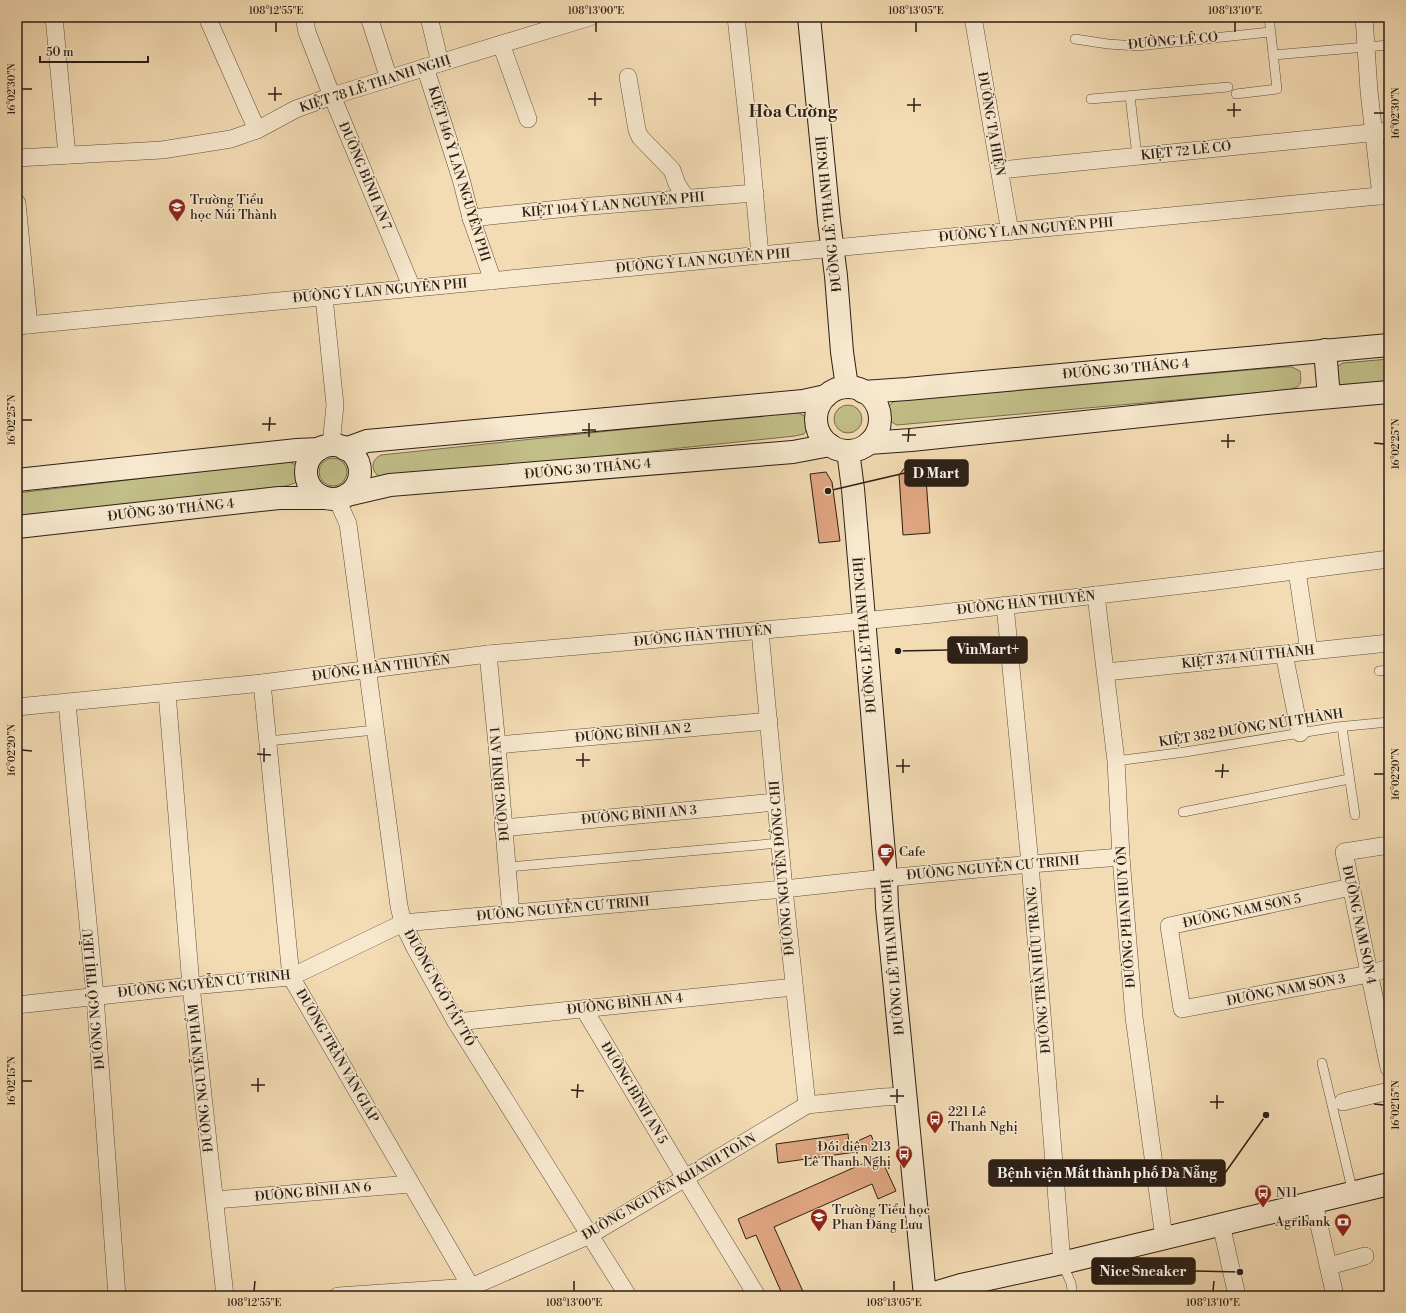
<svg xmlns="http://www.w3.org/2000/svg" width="1406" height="1313" viewBox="0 0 1406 1313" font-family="'Libre Bodoni',serif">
  <rect width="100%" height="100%" fill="#f3dbb3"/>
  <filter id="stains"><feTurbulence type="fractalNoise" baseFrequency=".005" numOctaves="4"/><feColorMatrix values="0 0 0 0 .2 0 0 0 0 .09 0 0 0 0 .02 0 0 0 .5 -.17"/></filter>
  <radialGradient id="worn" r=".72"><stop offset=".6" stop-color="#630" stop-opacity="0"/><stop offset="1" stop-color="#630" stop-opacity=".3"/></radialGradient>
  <!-- green -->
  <g fill="#c2be88" stroke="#766e4f">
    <polygon points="1389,359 1389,384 1345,387 1338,384 1335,371 1338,366 1343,363"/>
    <path d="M 1283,367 L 1292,367 L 1300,371 C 1302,384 1301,387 1288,390 L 897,425 C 885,420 882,408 895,401 Z"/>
    <circle cx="848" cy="419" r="14"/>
    <path d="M 789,412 L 799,413 L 806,417 L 808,428 L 804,434 L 795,436 L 383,479 C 371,473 369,461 381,455 Z"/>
    <circle cx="333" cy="472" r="14"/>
    <polygon points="281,462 290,462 298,466 299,478 295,483 286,486 17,517 17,493"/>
  </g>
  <!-- building -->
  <g fill="#e0a682" stroke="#2b1f16">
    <polygon points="925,465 930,533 903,535 899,475 906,466"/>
    <polygon points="826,472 832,482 840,541 819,543 810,474"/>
    <polygon points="848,1134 849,1145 871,1135 877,1149 778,1163 776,1144"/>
    <polygon points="880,1156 896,1191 878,1199 872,1184 774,1227 805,1296 783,1296 756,1235 746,1239 738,1219"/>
  </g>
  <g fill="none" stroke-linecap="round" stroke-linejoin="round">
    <!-- lane casing -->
    <g stroke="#5d4e3d" stroke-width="10">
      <g id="lane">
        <polyline points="1075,39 1108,44 1137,46 1270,32"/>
        <polyline points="1273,55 1389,45"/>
        <polyline points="1236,94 1277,89 1269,17"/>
        <polyline points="1130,96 1137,156"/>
        <polyline points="1091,99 1228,87"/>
        <polyline points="1379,671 1389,670"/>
        <polyline points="1342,727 1355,815"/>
        <polyline points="268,741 375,730"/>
        <polyline points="1116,761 1185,752 1337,727 1389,722"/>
        <polyline points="1183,812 1349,779"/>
        <polyline points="507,867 780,843"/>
        <polyline points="1322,1063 1353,1193"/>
        <polyline points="1062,1263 1071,1283 1073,1296"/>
      </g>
    </g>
    <!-- street casing -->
    <g stroke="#5d4e3d" stroke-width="18">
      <g id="street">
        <polyline points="54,17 67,155"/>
        <polyline points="207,17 257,130"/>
        <polyline points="304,17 307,32 332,96 412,288"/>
        <polyline points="369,17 389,79"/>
        <polyline points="429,17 440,63"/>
        <polyline points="736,17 750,143 760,255"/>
        <polyline points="973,17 1010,232"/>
        <polyline points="1364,17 1369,91 1381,196"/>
        <polyline points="501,44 528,119"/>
        <polyline points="425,67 461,179 471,218 493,281"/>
        <polyline points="628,77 637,130 640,137 672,170 677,184 686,198"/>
        <polyline points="17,158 162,150 231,139 257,130 296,109 332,96 590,17"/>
        <polyline points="1000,170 1389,131"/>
        <polyline points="17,203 29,325"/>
        <polyline points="471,218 578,207 755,193"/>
        <polyline points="324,297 335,405 331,445"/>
        <polyline points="17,326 1389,195"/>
        <polyline points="337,499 348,524 399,906 403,923 415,948 456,1022 628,1296"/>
        <polyline points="1297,571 1309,651"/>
        <polyline points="1096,595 1116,761 1121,857 1134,1017 1164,1238"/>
        <polyline points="1005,605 1030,864 1062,1263"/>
        <polyline points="760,631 784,889 807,1105"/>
        <polyline points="488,654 497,745 511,914"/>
        <polyline points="1284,654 1300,733"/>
        <polyline points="1106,672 1389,643"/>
        <polyline points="262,683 291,977 471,1287"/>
        <polyline points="167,693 191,986 225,1296"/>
        <polyline points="67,703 95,996 117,1296"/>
        <polyline points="17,707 262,683 488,654 832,624 933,614 1209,582 1389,559"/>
        <polyline points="497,745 769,721"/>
        <polyline points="503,828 776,802"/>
        <polyline points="1389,845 1344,852 1389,1068"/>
        <polyline points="1351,887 1169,926 1182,1009 1369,974 1389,968"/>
        <polyline points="17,1005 191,986 291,977 403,923 784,889 866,880 1030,864 1121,857"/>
        <polyline points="584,1009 685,1178 757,1296"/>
        <polyline points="456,1022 794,987"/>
        <polyline points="1343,1102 1389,1091"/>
        <polyline points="215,1200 411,1184"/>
        <polyline points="1314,1203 1335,1296"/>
        <polyline points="1221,1224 1237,1296"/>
        <polyline points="1329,1266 1365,1256"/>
        <polyline points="338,1296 471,1287 590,1235 807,1105 883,1097 906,1096"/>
      </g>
    </g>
    <!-- secondary casing -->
    <g stroke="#2b1f16" stroke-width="24">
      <g id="secondary">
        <polyline points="809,17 829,221 836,276 842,352 847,387"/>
        <polyline points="1325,350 1329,397"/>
        <circle cx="848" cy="419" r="32"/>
        <polyline points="863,392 907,389 1389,345"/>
        <polyline points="869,443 911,440 1287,401 1389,392"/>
        <circle cx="333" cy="472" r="27"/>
        <polyline points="345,449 367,441 803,401 826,396"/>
        <polyline points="848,451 853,489 886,877 887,907 925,1296"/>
        <polyline points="17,480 297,450 319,449"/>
        <polyline points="347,495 390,485 793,452 830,445"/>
        <polyline points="17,527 279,498 325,498"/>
        <polyline points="924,1296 961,1285 1062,1263 1389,1184"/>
      </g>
    </g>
    <!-- lane -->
    <use href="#lane" stroke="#f7e8ce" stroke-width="9"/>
    <!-- street -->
    <use href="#street" stroke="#f7e8ce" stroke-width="17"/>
    <!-- secondary -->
    <use href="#secondary" stroke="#f7e8ce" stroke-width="22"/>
  </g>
  <!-- ticks -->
  <path fill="none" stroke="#2b1f16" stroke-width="1.5" d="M 276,32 L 276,22M 596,32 L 596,22M 916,32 L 916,22M 1235,32 L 1235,22M 22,89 L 32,89M 268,94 L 282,94M 588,99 L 602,99M 275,101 L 275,87M 907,105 L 921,105M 595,106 L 595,92M 1227,110 L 1241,110M 914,112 L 914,98M 1374,113 L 1384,113M 1234,117 L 1234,103M 22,420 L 32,420M 262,424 L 276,424M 582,430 L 596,430M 269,431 L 270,417M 902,435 L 916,435M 589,437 L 589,423M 1221,441 L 1235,441M 908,442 L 909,428M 1374,443 L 1384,444M 1228,448 L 1228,434M 22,750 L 32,751M 257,754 L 271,755M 576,760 L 590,760M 264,762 L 264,748M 896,766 L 910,766M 583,767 L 583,753M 1215,771 L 1229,771M 903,773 L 903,759M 1374,774 L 1384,774M 1222,778 L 1223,764M 22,1081 L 32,1081M 251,1085 L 265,1085M 571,1090 L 584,1091M 258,1092 L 258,1078M 890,1096 L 904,1096M 577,1098 L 578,1084M 1210,1102 L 1224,1102M 897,1103 L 897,1089M 1374,1104 L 1384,1105M 1217,1109 L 1217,1095M 254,1291 L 255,1281M 574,1291 L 574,1281M 894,1291 L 894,1281M 1213,1291 L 1214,1281"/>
  <!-- icons -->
  <defs>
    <g id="school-pin" transform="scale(0.9)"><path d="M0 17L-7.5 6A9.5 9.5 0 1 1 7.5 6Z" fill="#8f2418" stroke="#f7e8ce"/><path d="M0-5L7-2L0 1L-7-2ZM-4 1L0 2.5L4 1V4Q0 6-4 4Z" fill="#fff"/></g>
    <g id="cafe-pin" transform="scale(0.9)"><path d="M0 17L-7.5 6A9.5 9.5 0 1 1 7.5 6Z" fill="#8f2418" stroke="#f7e8ce"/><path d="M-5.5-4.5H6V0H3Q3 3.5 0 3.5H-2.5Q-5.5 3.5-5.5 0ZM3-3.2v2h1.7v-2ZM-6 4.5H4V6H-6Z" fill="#fff"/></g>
    <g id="bus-pin" transform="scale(0.9)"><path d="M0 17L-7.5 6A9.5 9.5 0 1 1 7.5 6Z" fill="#8f2418" stroke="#f7e8ce"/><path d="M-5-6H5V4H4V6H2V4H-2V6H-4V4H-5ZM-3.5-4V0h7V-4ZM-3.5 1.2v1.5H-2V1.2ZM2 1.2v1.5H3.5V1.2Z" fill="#fff"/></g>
    <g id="bank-pin" transform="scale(0.9)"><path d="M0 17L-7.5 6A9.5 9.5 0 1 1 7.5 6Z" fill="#8f2418" stroke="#f7e8ce"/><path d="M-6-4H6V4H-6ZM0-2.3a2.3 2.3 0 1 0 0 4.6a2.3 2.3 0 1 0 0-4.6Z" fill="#fff"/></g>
  </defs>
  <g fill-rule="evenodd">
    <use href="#school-pin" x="177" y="207"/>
    <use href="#cafe-pin" x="886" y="852"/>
    <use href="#bus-pin" x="935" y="1119"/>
    <use href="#bus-pin" x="904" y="1154"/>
    <use href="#bus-pin" x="1263" y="1193"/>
    <use href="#school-pin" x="819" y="1217"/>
    <use href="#bank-pin" x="1343" y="1222"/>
  </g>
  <g text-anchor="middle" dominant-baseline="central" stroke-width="3" stroke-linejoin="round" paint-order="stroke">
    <!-- street labels -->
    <g font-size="13" fill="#2b1f16" stroke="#f7e8ce">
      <text transform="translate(1173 41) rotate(-5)">ĐƯỜNG LÊ CƠ</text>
      <text transform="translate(375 84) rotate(-18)">KIỆT 78 LÊ THANH NGHỊ</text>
      <text transform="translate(991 124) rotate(80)">ĐƯỜNG TẠ HIỆN</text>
      <text transform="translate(1186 151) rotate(-6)">KIỆT 72 LÊ CƠ</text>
      <text transform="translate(459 174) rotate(73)">KIỆT 146 Ỷ LAN NGUYÊN PHI</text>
      <text transform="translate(365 176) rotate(67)">ĐƯỜNG BÌNH AN 7</text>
      <text transform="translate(613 205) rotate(-5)">KIỆT 104 Ỷ LAN NGUYÊN PHI</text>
      <text transform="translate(829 214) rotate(-96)">ĐƯỜNG LÊ THANH NGHỊ</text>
      <text transform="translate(1026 230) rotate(-5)">ĐƯỜNG Ỷ LAN NGUYÊN PHI</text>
      <text transform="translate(703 261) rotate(-5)">ĐƯỜNG Ỷ LAN NGUYÊN PHI</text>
      <text transform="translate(380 291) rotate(-5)">ĐƯỜNG Ỷ LAN NGUYÊN PHI</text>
      <text transform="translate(1126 369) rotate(-5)">ĐƯỜNG 30 THÁNG 4</text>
      <text transform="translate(588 469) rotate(-5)">ĐƯỜNG 30 THÁNG 4</text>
      <text transform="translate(171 510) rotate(-6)">ĐƯỜNG 30 THÁNG 4</text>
      <text transform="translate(1026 603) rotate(-6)">ĐƯỜNG HÀN THUYÊN</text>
      <text transform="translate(865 635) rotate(-95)">ĐƯỜNG LÊ THANH NGHỊ</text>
      <text transform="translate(703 636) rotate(-5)">ĐƯỜNG HÀN THUYÊN</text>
      <text transform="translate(1248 657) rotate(-6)">KIỆT 374 NÚI THÀNH</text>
      <text transform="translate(381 668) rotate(-7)">ĐƯỜNG HÀN THUYÊN</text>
      <text transform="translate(1251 728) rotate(-9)">KIỆT 382 ĐƯỜNG NÚI THÀNH</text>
      <text transform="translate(633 733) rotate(-5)">ĐƯỜNG BÌNH AN 2</text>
      <text transform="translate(500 784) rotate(-95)">ĐƯỜNG BÌNH AN 1</text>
      <text transform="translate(639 815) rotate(-5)">ĐƯỜNG BÌNH AN 3</text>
      <text transform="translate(782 868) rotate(-95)">ĐƯỜNG NGUYỄN ĐỔNG CHI</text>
      <text transform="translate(993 868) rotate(-5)">ĐƯỜNG NGUYỄN CƯ TRINH</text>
      <text transform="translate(563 909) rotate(-5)">ĐƯỜNG NGUYỄN CƯ TRINH</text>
      <text transform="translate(1242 911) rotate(-12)">ĐƯỜNG NAM SƠN 5</text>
      <text transform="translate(1126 917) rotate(-94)">ĐƯỜNG PHAN HUY ÔN</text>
      <text transform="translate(1359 925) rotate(78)">ĐƯỜNG NAM SƠN 4</text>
      <text transform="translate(893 957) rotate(-95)">ĐƯỜNG LÊ THANH NGHỊ</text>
      <text transform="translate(1039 970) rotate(-95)">ĐƯỜNG TRẦN HỮU TRANG</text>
      <text transform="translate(204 984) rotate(-6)">ĐƯỜNG NGUYỄN CƯ TRINH</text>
      <text transform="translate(439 988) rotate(61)">ĐƯỜNG NGÔ TẤT TỐ</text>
      <text transform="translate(1286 990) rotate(-11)">ĐƯỜNG NAM SƠN 3</text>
      <text transform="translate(94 999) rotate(-95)">ĐƯỜNG NGÔ THỊ LIỄU</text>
      <text transform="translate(625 1004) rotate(-6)">ĐƯỜNG BÌNH AN 4</text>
      <text transform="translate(337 1056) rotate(60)">ĐƯỜNG TRẦN VĂN GIÁP</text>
      <text transform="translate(201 1078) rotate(-96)">ĐƯỜNG NGUYỄN PHẨM</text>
      <text transform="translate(634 1093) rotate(59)">ĐƯỜNG BÌNH AN 5</text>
      <text transform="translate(669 1187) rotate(-30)">ĐƯỜNG NGUYỄN KHÁNH TOÀN</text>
      <text transform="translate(313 1192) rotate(-5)">ĐƯỜNG BÌNH AN 6</text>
    </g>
    <!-- poi labels -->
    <g font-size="13" fill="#2b1f16" stroke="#f7e8ce" text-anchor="start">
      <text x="190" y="200">Trường Tiểu<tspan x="190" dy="15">học Núi Thành</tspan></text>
      <text x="899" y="852">Cafe</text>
      <text x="948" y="1112">221 Lê<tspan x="948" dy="15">Thanh Nghị</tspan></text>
      <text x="891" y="1147" text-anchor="end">Đối diện 213<tspan x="891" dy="15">Lê Thanh Nghị</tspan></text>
      <text x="1276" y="1193">N11</text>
      <text x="832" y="1210">Trường Tiểu học<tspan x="832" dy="15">Phan Đăng Lưu</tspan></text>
      <text x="1330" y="1222" text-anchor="end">Agribank</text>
    </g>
    <!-- district labels -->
    <g font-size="17" font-weight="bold" fill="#2b1f16" stroke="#f7e8ce">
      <text x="793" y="112">Hòa Cường</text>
    </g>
  </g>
  <!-- callouts -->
  <path fill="none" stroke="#2b1f16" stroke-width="1.5" d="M828 491L905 473M898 651L948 650M1266 1115L1225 1173M1240 1272L1195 1271"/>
  <g fill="#2b1f16" stroke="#f7e8ce" stroke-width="1.5">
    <circle cx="828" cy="491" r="4"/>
    <circle cx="898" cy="651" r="4"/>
    <circle cx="1266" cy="1115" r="4"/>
    <circle cx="1240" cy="1272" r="4"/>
  </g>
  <g fill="#2b1f16" stroke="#2b1f16" stroke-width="1.5">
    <rect x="905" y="460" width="63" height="26" rx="4"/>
    <rect x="948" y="637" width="79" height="26" rx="4"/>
    <rect x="989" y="1160" width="236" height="26" rx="4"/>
    <rect x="1092" y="1258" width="103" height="26" rx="4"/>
  </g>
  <g font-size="14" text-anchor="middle" font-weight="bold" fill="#fff">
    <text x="936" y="478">D Mart</text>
    <text x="988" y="654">VinMart+</text>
    <text x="1107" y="1178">Bệnh viện Mắt thành phố Đà Nẵng</text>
    <text x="1143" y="1276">Nice Sneaker</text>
  </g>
  <!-- margin -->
  <rect width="1406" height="1313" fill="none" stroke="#f3dbb3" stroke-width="44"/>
  <!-- scale -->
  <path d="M40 56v6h108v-6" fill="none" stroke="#2b1f16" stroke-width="2"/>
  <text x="46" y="56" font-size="12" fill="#2b1f16" stroke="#f7e8ce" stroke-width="3" paint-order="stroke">50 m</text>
  <rect x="22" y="22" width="1362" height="1269" fill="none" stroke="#2b1f16" stroke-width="1.5"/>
  <g font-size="10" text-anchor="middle" fill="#2b1f16">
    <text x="276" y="14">108°12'55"E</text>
    <text x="596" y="14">108°13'00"E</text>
    <text x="916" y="14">108°13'05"E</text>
    <text x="1235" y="14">108°13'10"E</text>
    <text transform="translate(11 89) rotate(-90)" y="4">16°02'30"N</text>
    <text transform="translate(1395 113) rotate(-90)" y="4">16°02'30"N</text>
    <text transform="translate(11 420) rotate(-90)" y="4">16°02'25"N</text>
    <text transform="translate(1395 444) rotate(-90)" y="4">16°02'25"N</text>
    <text transform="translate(11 750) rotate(-90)" y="4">16°02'20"N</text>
    <text transform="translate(1395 774) rotate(-90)" y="4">16°02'20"N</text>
    <text transform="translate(11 1081) rotate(-90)" y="4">16°02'15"N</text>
    <text transform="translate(1395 1105) rotate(-90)" y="4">16°02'15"N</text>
    <text x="254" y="1306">108°12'55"E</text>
    <text x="574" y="1306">108°13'00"E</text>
    <text x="894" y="1306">108°13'05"E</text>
    <text x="1213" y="1306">108°13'10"E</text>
  </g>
  <rect width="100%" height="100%" filter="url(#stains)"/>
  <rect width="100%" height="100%" fill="url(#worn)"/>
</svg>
